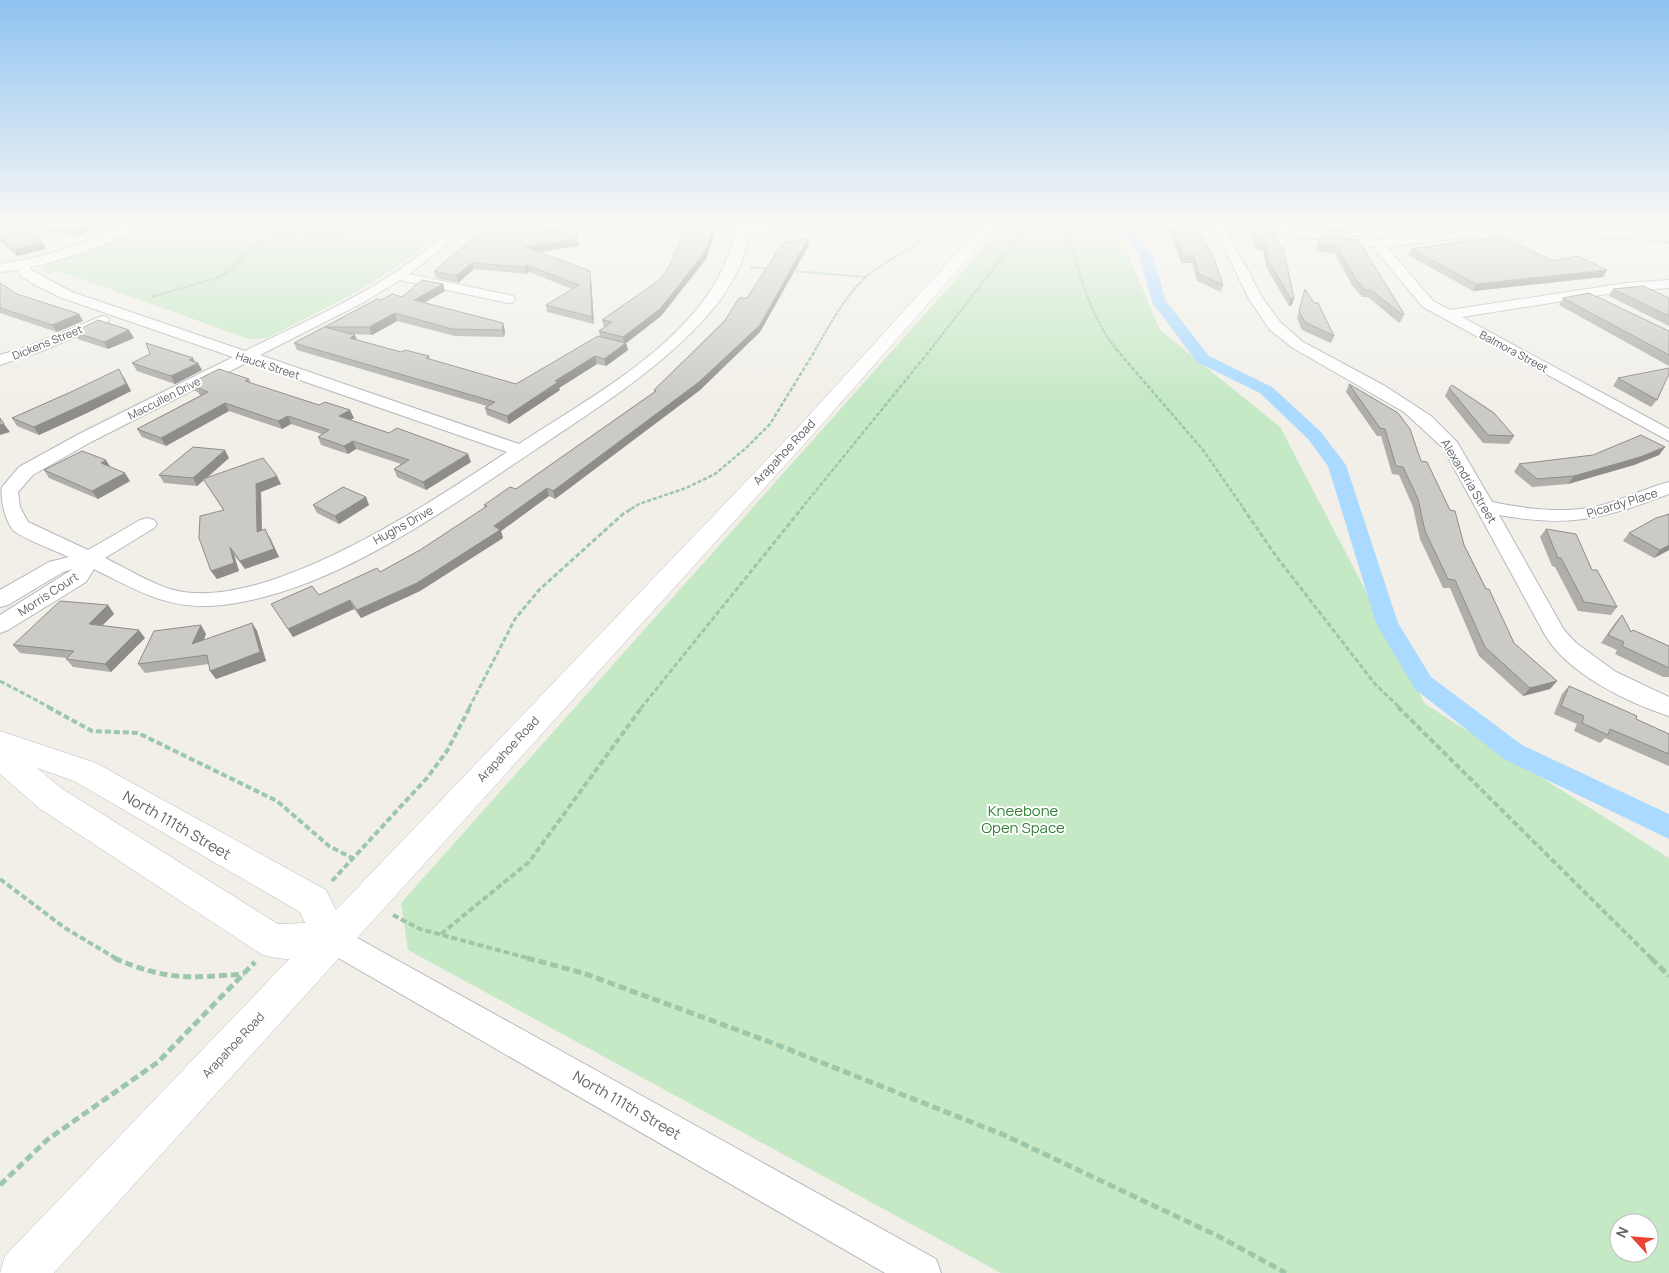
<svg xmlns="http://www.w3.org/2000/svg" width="1669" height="1273" viewBox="0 0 1669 1273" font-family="Manrope,sans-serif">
  <rect width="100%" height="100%" fill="#f1efe8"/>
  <!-- green -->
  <g fill="#c5e8c5" fill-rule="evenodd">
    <path d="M 143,223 L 445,223 C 411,270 319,311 267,338 L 249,339 L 59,271 L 46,274 L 42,268 L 50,262 L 100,246 Z"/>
    <path d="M 1006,223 L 1101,223 L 1125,248 L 1160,330 L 1280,427 L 1425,704 L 1669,858 L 1669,1273 L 1001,1273 L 408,950 L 401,903 ZM 1619,1223 L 1649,1223 L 1649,1253 L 1619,1253 Z"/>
  </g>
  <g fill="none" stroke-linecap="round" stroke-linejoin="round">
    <!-- canal -->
    <polygon fill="#aadaff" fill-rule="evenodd" points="1115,223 1127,223 1152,254 1166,301 1209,356 1272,387 1320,431 1346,465 1398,623 1431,677 1522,745 1669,814 1669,839 1504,759 1415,689 1376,623 1328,466 1308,439 1260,393 1197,362 1152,302 1139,254"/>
    <!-- minor casing -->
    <g stroke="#b5b8bc" stroke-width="2">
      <g id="minor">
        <path d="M 125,223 L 140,223 C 125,241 56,262 31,267 L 31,270 L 72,292 L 245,351 C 317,315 399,283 454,223 L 466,223 L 442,249 L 409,274 L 513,296 L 515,299 L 513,302 L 508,303 L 400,280 L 364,302 L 260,355 L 519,444 C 598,392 724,327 736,223 L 801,223 L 807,227 L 801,231 L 748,232 C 743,320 604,403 538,448 C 446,509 335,591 223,605 C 170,611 140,592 94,569 L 86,582 L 8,630 L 0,633 L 0,615 L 73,569 L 63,572 L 8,605 L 0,607 L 0,590 L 49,562 L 69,557 C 54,550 26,540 14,531 C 5,522 0,498 2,487 L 19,467 L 79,434 L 233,357 L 62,298 L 33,284 L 20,275 L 18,270 L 0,272 L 0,264 C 45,258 85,244 125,223 ZM 248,362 L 507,452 C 433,501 261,617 170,589 C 148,582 126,568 105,558 L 154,528 L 157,524 L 154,520 L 147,518 L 140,520 L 88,550 L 28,522 L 20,507 L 18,492 L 33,475 L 91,442 Z"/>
        <path d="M 1209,223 L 1275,225 L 1377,240 L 1403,239 L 1478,229 L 1480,232 L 1478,235 L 1474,236 L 1387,247 L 1433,301 L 1450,310 L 1626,283 L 1669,280 L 1669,288 L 1626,291 L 1462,317 L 1669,429 L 1669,441 L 1423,307 L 1373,247 L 1275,233 L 1226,230 L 1263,299 L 1281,323 L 1303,342 L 1385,386 L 1431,416 L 1457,442 L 1492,502 C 1527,509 1564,514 1599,506 C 1623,500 1645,488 1669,482 L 1669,494 C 1603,519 1570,528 1499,515 L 1564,630 L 1576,643 L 1616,672 L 1669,697 L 1669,716 C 1628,703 1567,673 1545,635 L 1443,448 L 1404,412 L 1293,348 L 1270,330 L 1249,299 L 1226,252 Z"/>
        <polygon points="102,316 107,317 109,320 107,323 42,351 0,365 0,355 32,345"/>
        <polygon points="332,924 936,1259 941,1273 885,1273 321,948 317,938 321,928"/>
      </g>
    </g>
    <!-- tertiary casing -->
    <g stroke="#b5b8bc" stroke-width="1">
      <path id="tertiary" d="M 0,731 L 96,763 L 326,890 L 350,938 L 345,950 C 323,959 283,963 261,954 L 39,808 L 0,774 ZM 37,768 L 74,781 L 300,912 L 305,923 L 278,924 L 61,788 Z"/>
    </g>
    <!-- secondary casing -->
    <g stroke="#b6babf" stroke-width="1">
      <polygon id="secondary" points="984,223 999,223 816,431 54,1273 0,1273 5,1256 802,423"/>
    </g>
    <!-- path-far4 -->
    <g stroke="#9cc7a9" stroke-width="2" stroke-dasharray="3 1" stroke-linecap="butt">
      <path d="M 1064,223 C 1078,265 1088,315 1117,350"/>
      <polyline points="1488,226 1555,235 1669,242"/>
      <polyline points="299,229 312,236 343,236"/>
      <polyline points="750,267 771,269"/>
      <polyline points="792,271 866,277"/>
      <polyline points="152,297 220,277 232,269 252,247 291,234 301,226 280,227 286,223"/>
      <path d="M 815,350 C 830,325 844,297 866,277 C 890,256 916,250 940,223"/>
      <polyline points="930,350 1029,223"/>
    </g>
    <!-- path-far3 -->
    <g stroke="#9cc7a9" stroke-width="2.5" stroke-dasharray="4 2" stroke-linecap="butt">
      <polyline points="1116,349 1203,450 1244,509"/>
      <polyline points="631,509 639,504 686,488 715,474 746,448 770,424 816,349"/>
      <polyline points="801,509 931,349"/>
    </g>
    <!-- path-far2 -->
    <g stroke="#9cc7a9" stroke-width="3" stroke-dasharray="5 2.5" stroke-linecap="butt">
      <polyline points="1243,508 1276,556 1375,684 1400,708"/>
      <polyline points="0,681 51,708"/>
      <polyline points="469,708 515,619 539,590 623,514 633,508"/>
      <polyline points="641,708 802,508"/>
    </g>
    <!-- path-far1 -->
    <g stroke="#9cc7a9" stroke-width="4" stroke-dasharray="6 3" stroke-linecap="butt">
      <polyline points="48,707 92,731 138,733 277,801 329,846 352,858"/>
      <polyline points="1398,707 1652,959"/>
      <polyline points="0,879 65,928 117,959"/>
      <polyline points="332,881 427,778 447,751 470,707"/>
      <polyline points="393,915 420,929 531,959"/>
      <polyline points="441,934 529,862 642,707"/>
    </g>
    <!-- path -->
    <g stroke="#9cc7a9" stroke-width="5" stroke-dasharray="8 4" stroke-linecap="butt">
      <path d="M 114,958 C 167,981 189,978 244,974"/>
      <polyline points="527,958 583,973 770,1042 1004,1135 1218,1236 1286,1273"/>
      <polyline points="1651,958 1669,976"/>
      <polyline points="0,1185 47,1140 158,1062 255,962"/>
    </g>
    <!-- minor -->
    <use href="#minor" fill="#fff" fill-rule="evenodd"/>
    <!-- tertiary -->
    <use href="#tertiary" fill="#fff" fill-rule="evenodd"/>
    <!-- secondary -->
    <use href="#secondary" fill="#fff" fill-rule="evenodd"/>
  </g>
  <!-- wall -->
  <g fill="#afaea9">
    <polygon points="0,223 108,223 78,236 27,229 46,249 17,256 0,241"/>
    <polygon points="1163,223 1194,223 1223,285 1221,292 1197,281 1192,263 1181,263 1171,234"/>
    <polygon points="1323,223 1348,223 1351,227 1348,234 1321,230"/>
    <polygon points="517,224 518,227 579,239 579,246 538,252 591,278 594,324 547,312 546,305 572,289 529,272 527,274 474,269 458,283 436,278 434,271"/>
    <polygon points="1252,227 1271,228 1294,298 1292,305 1289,306 1266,267 1263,250 1257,250 1250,233"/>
    <polygon points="715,233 706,259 661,316 626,343 628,350 606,366 597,364 559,388 560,390 509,424 487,415 485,408 487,406 297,350 294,343 381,300 402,297 443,284 445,291 424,303 503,323 505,331 504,337 455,336 397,321 372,335 352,334 357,340 401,352 429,356 430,360 516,384 600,336 599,331 604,327 602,320 658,281"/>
    <polygon points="1321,234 1358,240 1404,314 1401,321 1399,323 1368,297 1362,297 1352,285 1335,254 1315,251"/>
    <polygon points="809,245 760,332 700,390 555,499 549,496 501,531 503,538 420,591 361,618 354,609 293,637 271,604 319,595 380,572 420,550 485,508 484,505 516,489 654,392 654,390 747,298"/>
    <polygon points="1411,249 1553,261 1607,270 1603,277 1473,291 1408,255"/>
    <polygon points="0,283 17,294 79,314 83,321 57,332 0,313"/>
    <polygon points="1305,289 1334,336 1331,343 1302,330 1297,318"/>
    <polygon points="1613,289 1669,298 1669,326 1609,296"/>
    <polygon points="1563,298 1669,331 1669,366 1559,305"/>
    <polygon points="74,332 134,338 108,349 78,339"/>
    <polygon points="132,363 202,370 175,384 137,371"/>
    <polygon points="1669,368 1669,375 1668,375 1657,400 1651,407 1613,386 1618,378"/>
    <polygon points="124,377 131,391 89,412 39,435 17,426 12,418"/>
    <polygon points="249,379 251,383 354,418 350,420 471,462 426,490 397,477 394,469 401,464 356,449 348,454 321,445 318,437 322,434 291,424 282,429 229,411 166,446 142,437 137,429 201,395 200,395 198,392 195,391 191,383"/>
    <polygon points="1349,384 1421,461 1514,643 1557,681 1550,689 1523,696 1479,656 1450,588 1443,588 1420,539 1413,507 1399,475 1392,474 1381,436 1377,436 1346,392"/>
    <polygon points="1449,388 1514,436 1509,444 1483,443 1445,396"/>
    <polygon points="1665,447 1659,455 1634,465 1568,484 1532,487 1514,472 1519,464"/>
    <polygon points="229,458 207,478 281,484 261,492 262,530 270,537 279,557 245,569 234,555 239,571 217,579 211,571 223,510 204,480 197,486 164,483 159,475"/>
    <polygon points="110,467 130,481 98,499 49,478 44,470"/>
    <polygon points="366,497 369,505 339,524 317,513 313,505"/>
    <polygon points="1546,529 1592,570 1617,607 1611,615 1578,611 1555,567 1552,566 1540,537"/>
    <polygon points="1629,533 1669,550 1654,558 1623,541"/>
    <polygon points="108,605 114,614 102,625 145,638 111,672 73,667 66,659 67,658 20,653 13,645"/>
    <polygon points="1622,615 1631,631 1669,646 1669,677 1663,677 1615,654 1617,650 1601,643 1615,623"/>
    <polygon points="252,623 257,631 266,661 216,679 210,671 209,664 145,673 138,664 206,634 204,640"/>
    <polygon points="1569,686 1636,719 1669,734 1669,766 1605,738 1600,743 1574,731 1577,724 1554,714 1562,694"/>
  </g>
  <!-- shaded-wall -->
  <g fill="#8f8d8a">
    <polygon points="90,223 108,223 78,236 74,230"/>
    <polygon points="714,227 715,233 706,259 661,316 625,344 626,343 628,350 606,366 604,359 624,344 623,337"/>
    <polygon points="577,232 579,246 526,254 525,247"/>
    <polygon points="808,239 809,245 760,332 700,390 555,499 553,491 699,382"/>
    <polygon points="42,242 46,249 17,256 13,250"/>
    <polygon points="472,263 474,269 458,283 456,276"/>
    <polygon points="527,265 529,272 527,274 525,267"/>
    <polygon points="1607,270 1603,277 1473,291 1476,284"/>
    <polygon points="590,271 591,278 594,324 592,317"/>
    <polygon points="443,284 445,291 416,307 414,300"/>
    <polygon points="1294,298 1292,305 1289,306 1291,299"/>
    <polygon points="395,313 397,321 372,335 369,327"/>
    <polygon points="79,314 83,321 57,332 52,325"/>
    <polygon points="503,323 505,331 504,337 502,330"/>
    <polygon points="129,330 134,338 108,349 104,342"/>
    <polygon points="355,335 358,342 350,338"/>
    <polygon points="595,356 597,364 559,388 560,390 509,424 507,416 555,381"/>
    <polygon points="193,358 196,364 198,363 202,370 175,384 171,376 189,360"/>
    <polygon points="119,369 131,391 89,412 39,435 34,427"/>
    <polygon points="225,403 229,411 166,446 161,438"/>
    <polygon points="350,410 354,418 343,424 339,416"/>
    <polygon points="288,416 291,424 282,429 278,421"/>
    <polygon points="4,424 10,432 0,435 0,425"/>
    <polygon points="353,441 356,449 348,454 344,446"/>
    <polygon points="1665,447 1659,455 1634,465 1568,484 1574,476"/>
    <polygon points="225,450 229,458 197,486 193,478"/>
    <polygon points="468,454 471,462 426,490 423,482"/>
    <polygon points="106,460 111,468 101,463"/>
    <polygon points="125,473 130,481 98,499 92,491"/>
    <polygon points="277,476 281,484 261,492 262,540 257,532 256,484"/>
    <polygon points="547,488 549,496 501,531 503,538 420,591 361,618 357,610 494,526"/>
    <polygon points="366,497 369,505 339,524 335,516"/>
    <polygon points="265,529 279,557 245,569 240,561"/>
    <polygon points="1669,545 1669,550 1654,558 1660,550"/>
    <polygon points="230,547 234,555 239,571 217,579 211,571"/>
    <polygon points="350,600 354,609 293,637 288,629"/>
    <polygon points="108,605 114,614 96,632 89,624"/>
    <polygon points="252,623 257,631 266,661 216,679 210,671"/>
    <polygon points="201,625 206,634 198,653 192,644"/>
    <polygon points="139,630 145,638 111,672 105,664"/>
    <polygon points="1557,681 1550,689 1523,696 1530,688"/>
  </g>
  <!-- building -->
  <g fill="#cccac5" stroke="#8f8d8a">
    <polygon points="0,223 19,223 42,242 13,250 0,237"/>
    <polygon points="23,223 90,223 74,230"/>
    <polygon points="492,223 517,224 513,227 577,232 578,239 525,247 590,271 592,317 546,305 579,285 527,265 525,267 472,263 456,276 434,271"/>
    <polygon points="682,223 713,223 714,227 705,252 660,309 623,337 599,331 612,322 602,320 658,281 669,267 681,238"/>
    <polygon points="1169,223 1194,223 1214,259 1223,285 1199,274 1194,256 1183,256 1172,227"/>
    <polygon points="1324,223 1348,223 1351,227"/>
    <polygon points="1252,227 1271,228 1281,248 1283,248 1294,298 1291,299 1268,260 1265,244 1260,243"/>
    <polygon points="1321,234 1358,240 1404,314 1403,315 1371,290 1365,290 1355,278 1337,247 1318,244"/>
    <polygon points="1502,236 1553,261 1578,256 1607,270 1476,284 1411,249"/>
    <polygon points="808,239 760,325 699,382 553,491 547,488 494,526 500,530 417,583 357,610 350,600 288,629 271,604 312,586 319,595 377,568 380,572 420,550 487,506 484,505 510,487 516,489 656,391 654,390 724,322 739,298 747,298 783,243"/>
    <polygon points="422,280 443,284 414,300 503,323 502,330 452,329 395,313 369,327 325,327 355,335 350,338 401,352 405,350 429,356 426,358 516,384 598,336 626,343 604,359 595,356 555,381 558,382 507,416 485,408 495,402 294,343 377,299 381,300 392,294 402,297"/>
    <polygon points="0,283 17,294 79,314 52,325 0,308"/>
    <polygon points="1643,286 1669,298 1669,316 1613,289"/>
    <polygon points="1305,289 1314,303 1318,303 1334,336 1305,322 1299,311"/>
    <polygon points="1589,293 1669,331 1669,355 1563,298"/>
    <polygon points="98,320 129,330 104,342 74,332"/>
    <polygon points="146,343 193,358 189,360 198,363 171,376 132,363 150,354"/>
    <polygon points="1669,368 1669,374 1657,400 1618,378"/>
    <polygon points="119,369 126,384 84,404 34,427 12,418 73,391"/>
    <polygon points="219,369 249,379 245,381 319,405 325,402 350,410 339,416 389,433 397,428 468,454 423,482 394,469 409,460 353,441 344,446 318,437 329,430 288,416 278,421 225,403 161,438 137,429 208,392 196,387 199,386 191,383"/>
    <polygon points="1349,384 1398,413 1410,429 1421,461 1427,462 1450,510 1455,511 1464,545 1486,589 1489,589 1514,643 1557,681 1530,688 1485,647 1455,580 1448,579 1425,531 1418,499 1403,467 1396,466 1385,429 1380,428"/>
    <polygon points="1452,385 1494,413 1514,436 1488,435 1449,388"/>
    <polygon points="0,418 4,424 0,425"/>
    <polygon points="1641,435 1665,447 1640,457 1574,476 1537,479 1519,464 1593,455"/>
    <polygon points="193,447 225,450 193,478 159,475"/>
    <polygon points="82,451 106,460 101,463 125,473 92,491 44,470"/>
    <polygon points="263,458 277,476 256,484 257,532 265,529 274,549 240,561 230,547 234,563 211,571 199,538 200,516 224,510 203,479"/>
    <polygon points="343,487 366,497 335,516 313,505"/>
    <polygon points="1669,514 1669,545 1660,550 1629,533 1656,518"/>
    <polygon points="1546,529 1576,534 1592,570 1597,570 1617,607 1584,602 1561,558 1558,558"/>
    <polygon points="60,601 108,605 89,624 139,630 105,664 66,659 74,651 13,645"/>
    <polygon points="1622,615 1631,632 1633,630 1669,646 1669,668 1622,646 1624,642 1608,635"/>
    <polygon points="252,623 260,652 210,671 207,655 138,664 154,631 201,625 192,644"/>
    <polygon points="1569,686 1637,716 1636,719 1669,734 1669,754 1610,729 1608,735 1582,723 1584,716 1561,706"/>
  </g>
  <!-- sky -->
  <linearGradient id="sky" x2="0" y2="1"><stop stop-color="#8fc3f1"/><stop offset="0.56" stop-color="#f9f8f5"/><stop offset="1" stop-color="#f9f8f5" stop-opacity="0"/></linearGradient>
  <rect width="1669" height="401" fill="url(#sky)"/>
  <g text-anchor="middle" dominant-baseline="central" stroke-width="4" stroke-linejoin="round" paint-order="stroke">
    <!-- far-street labels -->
    <g font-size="11" fill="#5f6368" stroke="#fff">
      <text transform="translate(47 342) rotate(-22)">Dickens Street</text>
      <text transform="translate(1514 351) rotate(28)">Balmora Street</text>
      <text transform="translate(268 365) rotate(18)">Hauck Street</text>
      <text transform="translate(164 398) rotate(-27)">Maccullen Drive</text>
    </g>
    <!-- street labels -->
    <g font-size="12" fill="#5f6368" stroke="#fff">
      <text transform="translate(784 452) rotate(-47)">Arapahoe Road</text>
      <text transform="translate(1469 481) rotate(59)">Alexandria Street</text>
      <text transform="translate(1622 503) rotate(-17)">Picardy Place</text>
      <text transform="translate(403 525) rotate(-29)">Hughs Drive</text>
      <text transform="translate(48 594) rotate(-33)">Morris Court</text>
      <text transform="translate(508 749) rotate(-47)">Arapahoe Road</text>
      <text transform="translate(233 1045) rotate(-47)">Arapahoe Road</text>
    </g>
    <!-- near-park labels -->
    <g font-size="15" fill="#348238" stroke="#fff">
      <text x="1023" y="810">Kneebone<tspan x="1023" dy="17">Open Space</tspan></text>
    </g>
    <!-- near-street labels -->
    <g font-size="15" fill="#5f6368" stroke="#fff">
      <text transform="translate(177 825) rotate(30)">North 111th Street</text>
      <text transform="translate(627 1105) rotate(30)">North 111th Street</text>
    </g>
  </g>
  <!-- north arrow -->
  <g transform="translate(1634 1238) rotate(296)"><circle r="24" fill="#ffffff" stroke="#bfc1c3"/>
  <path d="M0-4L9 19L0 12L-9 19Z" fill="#ea4335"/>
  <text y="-8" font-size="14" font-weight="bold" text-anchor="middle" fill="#5f6368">N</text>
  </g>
</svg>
